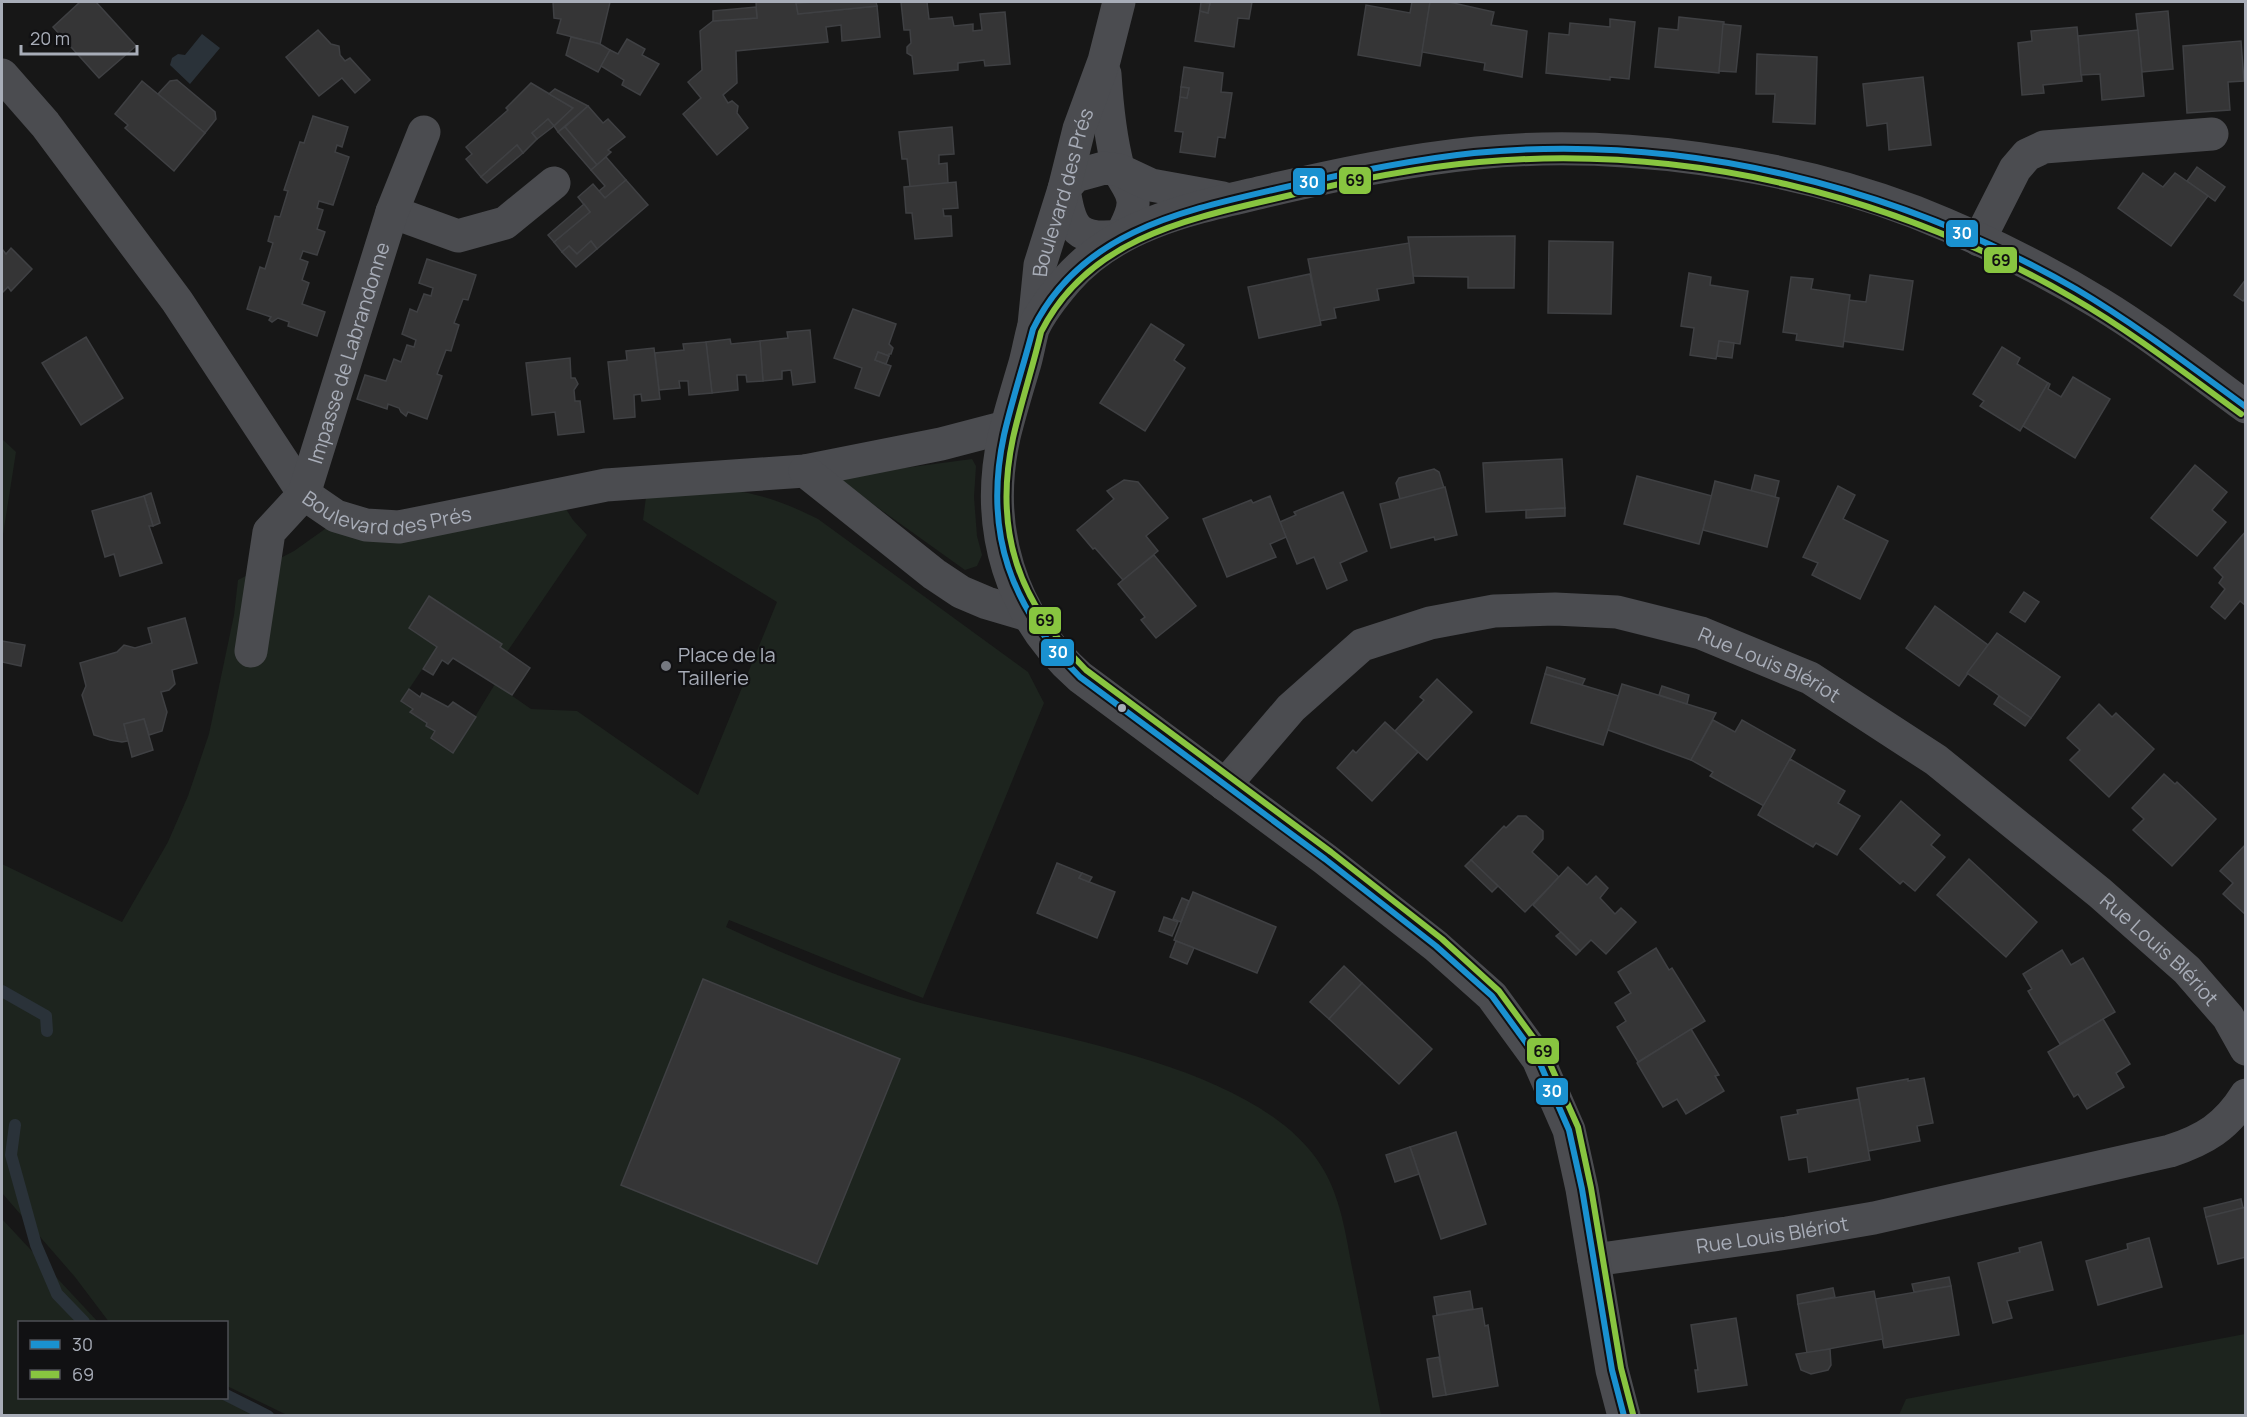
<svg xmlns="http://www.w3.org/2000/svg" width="2247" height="1417" viewBox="0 0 2247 1417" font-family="Manrope,sans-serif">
  <rect width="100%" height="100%" fill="#171717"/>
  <!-- green -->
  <g fill="#1d241e">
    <polygon points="2,439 16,452 2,541"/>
    <polygon points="972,459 976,466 974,497 977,536 982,555 977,566 965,570 842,482 844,476"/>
    <path d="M 731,490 C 764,495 788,504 818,519 L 1028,672 L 1044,703 L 923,998 L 729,920 L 726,927 C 788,956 852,983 917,1002 C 1030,1034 1253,1060 1320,1164 C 1342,1197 1346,1239 1354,1277 C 1363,1323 1372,1369 1381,1415 L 287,1415 L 227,1386 L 226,1322 L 109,1322 L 75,1277 L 2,1193 L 2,864 L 122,922 L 168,842 L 188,796 L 209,734 L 234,615 L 238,580 L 294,551 L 332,524 L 564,506 L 573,520 L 587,535 L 507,652 L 500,647 L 501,644 L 429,597 L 409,628 L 437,647 L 401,701 L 413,709 L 410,713 L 427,723 L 426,726 L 435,731 L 431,738 L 453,753 L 495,684 L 531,709 L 577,711 L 698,795 L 777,602 L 643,520 L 646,497 Z"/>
    <polygon points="2,1219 98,1322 20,1322 20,1398 226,1398 227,1389 277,1415 2,1415"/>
    <polygon points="2245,1334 2245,1415 1899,1415 1906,1399"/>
  </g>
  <!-- water -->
  <polygon fill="#2a3239" points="202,34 220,48 190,84 170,65 172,58 178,54 185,55"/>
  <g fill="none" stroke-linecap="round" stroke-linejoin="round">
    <!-- stream -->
    <g stroke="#2a3239" stroke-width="12">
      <polyline points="2,991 46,1016 47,1031"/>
      <polyline points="15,1125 11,1155 36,1245 57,1294 84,1322"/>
      <polyline points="226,1395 268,1416"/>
    </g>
  </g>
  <!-- building -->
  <g fill="#353536" stroke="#3f4043" stroke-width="1.5">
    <polygon points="80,2 96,2 136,46 99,78 53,27"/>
    <polygon points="553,2 610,2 600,44 557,33 561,19 554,18"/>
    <polygon points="756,2 796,2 798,14 877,6 880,37 842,41 841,25 826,27 828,42 736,51 737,83 723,95 728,103 732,101 738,106 737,113 748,128 717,155 683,114 701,98 688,82 702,70 700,31 713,21 757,18"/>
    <polygon points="816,2 876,2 877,6 798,14 796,3"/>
    <polygon points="901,2 927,2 929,19 952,17 954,26 973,24 973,31 982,30 980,14 1005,12 1010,64 985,66 984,60 958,63 958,70 914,74 912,56 907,53 907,47 911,43 910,30 904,30"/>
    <polygon points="1201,2 1252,2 1249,19 1238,18 1234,47 1195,41 1200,11 1208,13 1210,3"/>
    <polygon points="1201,2 1210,3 1208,13 1200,11"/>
    <polygon points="1412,2 1430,2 1420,66 1358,55 1366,5 1410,13"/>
    <polygon points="1430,2 1449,2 1494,12 1491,25 1527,31 1522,77 1484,70 1485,63 1422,52"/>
    <polygon points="756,7 757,18 713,21 713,11"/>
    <polygon points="2168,11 2173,69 2142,72 2136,14"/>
    <polygon points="1679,17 1724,22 1719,73 1655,67 1659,28 1678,30"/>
    <polygon points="1610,19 1635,22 1629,79 1610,77 1610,80 1546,73 1549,33 1569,35 1570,23 1610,27"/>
    <polygon points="1723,24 1741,26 1736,72 1719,71"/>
    <polygon points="2077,27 2082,81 2043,85 2044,93 2022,95 2018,43 2032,41 2031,31"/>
    <polygon points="318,30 331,44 339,46 340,55 345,61 350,58 370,80 355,93 342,78 319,96 286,57"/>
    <polygon points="2138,30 2144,96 2102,100 2100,74 2081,75 2078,36"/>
    <polygon points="571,37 600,44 610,50 598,72 566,55"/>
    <polygon points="627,39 645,49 642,55 659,64 640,95 622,85 624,80 601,66 610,50 618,54"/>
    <polygon points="2241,41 2244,81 2228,82 2230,110 2187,113 2183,46"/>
    <polygon points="1757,54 1817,57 1815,124 1773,122 1775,94 1756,94"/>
    <polygon points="1184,67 1223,73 1221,92 1232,93 1225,138 1218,137 1215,157 1180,152 1183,132 1175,131 1180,97 1187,98 1189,88 1181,87"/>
    <polygon points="1923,77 1931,145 1889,150 1887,123 1867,126 1863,84"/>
    <polygon points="177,80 215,112 216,119 205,133 158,94 170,81"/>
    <polygon points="142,81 205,133 174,171 125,128 128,125 115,114"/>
    <polygon points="531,83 573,108 554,126 548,119 532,133 537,139 523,153 517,145 481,177 466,159 472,154 466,147 508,110 506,108"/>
    <polygon points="1181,87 1189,88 1187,98 1180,97"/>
    <polygon points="555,89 588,106 558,132 554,126 573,108 549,94"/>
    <polygon points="588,106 603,123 608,119 625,137 608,150 611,152 597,165 565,127"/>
    <polygon points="313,116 348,127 342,147 337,145 335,152 349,157 333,205 319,201 317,208 323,210 317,229 325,232 317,255 303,251 300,259 308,262 302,280 309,283 302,304 325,312 317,336 288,326 289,322 278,318 272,322 269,320 271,317 247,309 260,267 265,269 273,243 268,241 275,216 280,217 288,191 284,190 300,142 304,143"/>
    <polygon points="548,119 554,126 537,139 532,133"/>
    <polygon points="565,127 597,165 591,170 558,132"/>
    <polygon points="952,127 954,154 939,155 939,164 947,163 948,183 910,187 907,159 902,159 899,132"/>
    <polygon points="517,145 523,153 487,183 481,177"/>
    <polygon points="606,157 626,180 605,198 599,191 605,186 591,170"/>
    <polygon points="2197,167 2225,187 2215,201 2187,181"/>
    <polygon points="2143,173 2163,187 2175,173 2208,196 2171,246 2118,208"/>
    <polygon points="626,180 648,205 597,249 591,241 577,254 569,246 562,252 554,242 590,212 578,197 593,184 605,198"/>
    <polygon points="956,182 958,208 943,209 944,216 951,216 952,236 915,239 912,213 906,213 904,187"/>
    <polygon points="584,204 590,212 554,242 548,235"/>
    <polygon points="1515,236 1514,288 1468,288 1468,277 1413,276 1408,237"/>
    <polygon points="591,241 597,249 576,267 562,252 569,246 577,254"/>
    <polygon points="1549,241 1613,242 1611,314 1548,313"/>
    <polygon points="1409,243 1414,283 1377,289 1379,300 1334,308 1336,318 1320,321 1308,259"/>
    <polygon points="11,248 32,269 11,291 8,287 2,293 2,249 6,254"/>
    <polygon points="427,259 476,275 468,300 463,299 454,323 459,325 451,351 446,350 437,374 442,376 427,419 408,412 406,416 401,412 399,408 388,404 387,409 357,399 365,375 386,381 394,359 401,362 407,345 414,347 416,340 402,334 410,309 417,312 424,294 431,296 433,288 419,283"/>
    <polygon points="1689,273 1711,277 1710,285 1748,291 1740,344 1719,341 1716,359 1690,355 1694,328 1681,326"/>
    <polygon points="1310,274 1321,325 1259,338 1248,287"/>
    <polygon points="1870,275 1913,281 1903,350 1843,341 1849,300 1866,302"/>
    <polygon points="1791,277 1813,279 1811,289 1850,295 1843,347 1796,340 1797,334 1783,332"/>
    <polygon points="2246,279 2246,297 2243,301 2234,295"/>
    <polygon points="853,309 896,324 889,344 893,348 891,354 889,354 889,356 878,352 875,360 891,366 879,396 855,388 862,368 834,358"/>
    <polygon points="1151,324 1184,345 1174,360 1185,368 1145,431 1100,403"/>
    <polygon points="810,330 815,382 793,385 791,370 782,371 782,379 763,381 760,341 788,338 787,332"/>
    <polygon points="86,337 123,398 81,425 42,363"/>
    <polygon points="730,339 731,344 760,341 763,381 747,382 746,375 737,375 738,390 712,393 706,342"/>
    <polygon points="1719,341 1734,343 1732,358 1717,356"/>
    <polygon points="706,342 712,393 689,395 688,381 679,381 680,388 659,390 655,353 684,350 683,344"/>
    <polygon points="2002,347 2020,358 2017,364 2048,383 2020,431 1980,406 1984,401 1973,394"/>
    <polygon points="654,348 660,399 642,401 641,394 634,395 635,417 614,419 608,362 627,360 626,351"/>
    <polygon points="878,352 889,356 886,364 875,360"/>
    <polygon points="570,358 571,378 575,378 578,384 574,390 575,401 580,401 584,432 558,435 555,412 532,415 526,363"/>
    <polygon points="2073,377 2110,399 2075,458 2023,426 2048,383 2050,384 2048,389 2061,397"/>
    <polygon points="1562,459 1565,508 1486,512 1483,463"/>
    <polygon points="2195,465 2227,492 2212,510 2226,522 2197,556 2151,518"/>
    <polygon points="1434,469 1439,472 1444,488 1400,499 1396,483 1399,478"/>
    <polygon points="1755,475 1779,481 1775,497 1751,491"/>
    <polygon points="1637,476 1712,496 1699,544 1624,524"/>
    <polygon points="1124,480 1138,482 1168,518 1146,536 1158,551 1123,580 1095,548 1093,549 1077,530 1114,499 1107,491"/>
    <polygon points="1715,481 1779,498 1767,547 1703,530"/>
    <polygon points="1838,486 1855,495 1843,519 1888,541 1860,599 1812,575 1818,563 1803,557"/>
    <polygon points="1445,487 1457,535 1435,540 1434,537 1391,548 1380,504"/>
    <polygon points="1343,492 1367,551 1340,563 1347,580 1327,589 1314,557 1297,564 1280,522 1296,515 1294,512"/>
    <polygon points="151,493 160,523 153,526 144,496"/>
    <polygon points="144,496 153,526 149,526 162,563 120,576 114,554 105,557 92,511"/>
    <polygon points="1270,496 1286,537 1270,544 1276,557 1227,577 1203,519 1251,500 1253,503"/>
    <polygon points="1565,508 1565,516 1526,518 1526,510"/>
    <polygon points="2246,531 2246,606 2240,601 2225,619 2211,607 2225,589 2219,583 2223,577 2214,568"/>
    <polygon points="1154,555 1196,606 1156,638 1141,620 1145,617 1118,584"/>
    <polygon points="2024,592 2039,602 2025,622 2010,612"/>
    <polygon points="429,596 502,644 500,647 530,668 512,695 453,658 448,664 442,660 433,675 423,669 437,647 409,628"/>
    <polygon points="1935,606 1988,645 1959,686 1906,648"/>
    <polygon points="185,618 197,663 172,670 175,684 169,690 161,692 167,712 162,731 149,735 144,719 124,724 128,741 122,742 110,740 94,735 82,695 86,686 80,663 117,652 124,645 135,648 152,643 148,628"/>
    <polygon points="1997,633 2060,677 2031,718 1967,673"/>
    <polygon points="2,641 25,645 21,666 2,662"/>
    <polygon points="1547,667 1585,679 1582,685 1545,674"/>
    <polygon points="1545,674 1619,696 1603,745 1531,723"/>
    <polygon points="1437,679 1472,712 1427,760 1395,731 1424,700 1420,697"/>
    <polygon points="1622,684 1716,713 1691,760 1608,730"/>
    <polygon points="1662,686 1689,695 1687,704 1659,695"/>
    <polygon points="409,689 420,697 422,693 448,707 453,702 476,717 453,753 431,738 435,731 426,726 427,723 410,712 413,709 401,701"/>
    <polygon points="1999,696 2031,718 2025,726 1994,704"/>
    <polygon points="2099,704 2112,717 2116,713 2154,749 2109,797 2070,760 2080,750 2067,738"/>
    <polygon points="144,719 153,750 132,757 124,724"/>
    <polygon points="1713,720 1735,732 1742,720 1795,750 1764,806 1710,776 1713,772 1691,760"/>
    <polygon points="1385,722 1418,752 1372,801 1337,768 1353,750 1356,753"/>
    <polygon points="1790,759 1845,791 1838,803 1860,816 1837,855 1816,843 1813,847 1758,815"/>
    <polygon points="2164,774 2175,784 2177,782 2216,819 2172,866 2133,830 2144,819 2132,808"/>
    <polygon points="1901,801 1940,835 1931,845 1945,857 1915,891 1903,881 1900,884 1860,849"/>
    <polygon points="1518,816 1526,816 1543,831 1543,839 1532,852 1559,877 1525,912 1471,860 1504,826 1506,828"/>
    <polygon points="2246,844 2246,915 2223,894 2233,883 2220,871"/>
    <polygon points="1969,859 2037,922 2006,957 1937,895"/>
    <polygon points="1471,860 1498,886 1492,892 1465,866"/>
    <polygon points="1057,863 1082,873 1079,878 1115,892 1097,938 1037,913"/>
    <polygon points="1568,867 1587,885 1596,876 1608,888 1600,898 1615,914 1621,908 1636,922 1606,954 1591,940 1580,951 1533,905"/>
    <polygon points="1082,873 1092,877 1089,882 1079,878"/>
    <polygon points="1193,892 1276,927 1257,973 1174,940"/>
    <polygon points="1182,898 1189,901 1181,922 1173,919"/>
    <polygon points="1164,917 1178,922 1172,936 1159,931"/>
    <polygon points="1561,932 1580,951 1576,955 1556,936"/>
    <polygon points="1176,941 1194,948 1187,964 1170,957"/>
    <polygon points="1656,948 1669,970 1672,968 1705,1021 1638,1062 1617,1027 1626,1021 1615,1003 1631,993 1618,972"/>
    <polygon points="2062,950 2071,965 2083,958 2115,1012 2060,1044 2028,991 2032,989 2023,974"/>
    <polygon points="1344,966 1362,983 1329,1019 1310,1002"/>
    <polygon points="703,979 900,1059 817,1264 621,1185"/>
    <polygon points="1362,983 1432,1049 1399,1084 1329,1019"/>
    <polygon points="2103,1019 2130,1064 2116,1073 2124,1087 2087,1109 2078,1094 2074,1097 2048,1052"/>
    <polygon points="1691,1029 1719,1075 1715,1076 1724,1091 1686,1114 1677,1099 1663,1107 1637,1063"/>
    <polygon points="1924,1078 1933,1123 1917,1126 1920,1141 1868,1151 1857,1088 1908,1079 1908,1081"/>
    <polygon points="1859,1099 1870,1160 1809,1172 1807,1157 1789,1160 1781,1117 1798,1114 1797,1110"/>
    <polygon points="1456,1132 1486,1224 1441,1239 1410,1147"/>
    <polygon points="1410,1147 1419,1174 1395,1182 1386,1155"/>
    <polygon points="2241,1199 2243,1208 2206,1217 2204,1208"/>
    <polygon points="2246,1207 2246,1257 2218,1264 2206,1217"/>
    <polygon points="2149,1238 2162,1287 2098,1305 2086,1261 2128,1249 2127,1244"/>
    <polygon points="2041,1242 2053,1290 2007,1301 2012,1318 1993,1323 1978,1263 2020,1252 2019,1248"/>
    <polygon points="1949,1277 1951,1286 1914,1292 1912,1284"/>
    <polygon points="1951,1286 1959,1335 1884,1348 1875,1299"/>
    <polygon points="1833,1288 1835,1297 1798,1304 1797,1295"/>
    <polygon points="1470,1291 1473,1309 1437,1315 1434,1297"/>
    <polygon points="1874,1291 1883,1339 1807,1353 1798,1304"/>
    <polygon points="1482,1308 1485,1326 1488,1325 1498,1386 1446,1395 1433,1316"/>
    <polygon points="1736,1318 1747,1385 1698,1392 1695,1370 1698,1370 1691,1325"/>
    <polygon points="1830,1349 1831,1365 1828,1370 1811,1374 1801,1370 1796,1354"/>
    <polygon points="1439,1357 1446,1395 1433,1397 1427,1359"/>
  </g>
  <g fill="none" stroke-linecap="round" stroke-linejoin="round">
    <!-- minor -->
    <g stroke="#4b4c50" stroke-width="33">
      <path d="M 1105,74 C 1107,106 1110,136 1118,167 C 1121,179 1132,188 1133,201 C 1134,213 1126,225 1121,236"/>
      <path id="s1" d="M 2,75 L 45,124 L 177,301 L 304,494 L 336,516 L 366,525 L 399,527 L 606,485 L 805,471 L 941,444 L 1006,427"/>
      <polyline points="392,212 458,236 505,223 554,183"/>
      <path d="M 1121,236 C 1077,241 1070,230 1064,189 L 1075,176 L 1104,168 L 1119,170 L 1151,185 L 1223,198"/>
      <polyline points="1979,240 2015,169 2027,155 2044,147 2212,134"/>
      <path id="s2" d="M 1034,325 L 1040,265 L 1064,189 L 1079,129 L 1104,61 L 1119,2"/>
      <polyline points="805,471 934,574 961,592 987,603 1028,615"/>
      <path id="s3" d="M 251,651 L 269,532 L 304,494 L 392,212 L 424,132"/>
      <path id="s4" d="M 1225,785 L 1291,708 L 1362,645 L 1430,623 L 1494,611 L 1555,609 L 1617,612 L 1701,633 L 1810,678 L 1936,760 L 2100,893 L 2187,970 L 2228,1017 L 2246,1049"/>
      <path id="s5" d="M 1594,1260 L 1787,1233 L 1874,1218 L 2170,1151 C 2204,1140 2226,1127 2246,1095"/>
      <path d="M 1624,1416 L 1612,1370 L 1582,1189 L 1569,1130 L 1538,1059 L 1492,996 L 1436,946 L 1325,859 L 1080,677 C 1010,615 984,528 1004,437 C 1010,412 1018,387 1025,363 C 1028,352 1030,340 1033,329 C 1040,313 1055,294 1067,280 C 1118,222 1195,208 1267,191 C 1336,175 1406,160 1477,153 C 1615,139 1785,162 1915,212 C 1978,237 2040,267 2099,303 C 2150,334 2197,371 2246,407"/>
    </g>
    <!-- bus-1 casing -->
    <g stroke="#111113" stroke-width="10">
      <path id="bus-1" d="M 1624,1416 L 1612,1370 L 1582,1189 L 1569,1130 L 1538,1059 L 1492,996 L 1436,946 L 1325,859 L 1080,677 C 1011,608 983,533 1004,435 C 1012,400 1024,364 1033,329 C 1080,232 1182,211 1277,189 C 1342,174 1408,160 1474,153 C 1683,133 1894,185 2076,289 C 2135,324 2190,366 2246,407"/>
    </g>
    <!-- bus-2 casing -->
    <g stroke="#111113" stroke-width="10">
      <path id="bus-2" d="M 1633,1414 L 1621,1368 L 1591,1188 L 1578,1127 L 1546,1055 L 1499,991 L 1442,939 L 1331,852 L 1086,670 C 1019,603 993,532 1013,438 C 1021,402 1033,367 1041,332 C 1088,239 1186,219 1278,198 C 1344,182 1411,168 1479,162 C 1687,144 1893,194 2073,298 C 2132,332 2186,374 2241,414"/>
    </g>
    <!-- bus-1 -->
    <use href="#bus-1" stroke="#1a91d0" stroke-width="6"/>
    <!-- bus-2 -->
    <use href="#bus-2" stroke="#88c540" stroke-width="6"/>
  </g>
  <!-- markers -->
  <circle fill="#757880" stroke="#111113" stroke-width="2" cx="666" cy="666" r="6"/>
  <circle fill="#a8adb8" stroke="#111113" stroke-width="2" cx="1122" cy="708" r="5"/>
  <g text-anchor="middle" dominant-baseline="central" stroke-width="4.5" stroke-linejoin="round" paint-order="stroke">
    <!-- street labels -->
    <g font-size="20" fill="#a8adb8" stroke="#111113">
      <text stroke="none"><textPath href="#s2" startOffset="136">Boulevard des Prés</textPath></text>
      <text stroke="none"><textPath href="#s3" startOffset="320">Impasse de Labrandonne</textPath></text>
      <text stroke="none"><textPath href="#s1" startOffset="606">Boulevard des Prés</textPath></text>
      <text stroke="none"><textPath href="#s4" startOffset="618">Rue Louis Blériot</textPath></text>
      <text stroke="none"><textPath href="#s4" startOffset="1104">Rue Louis Blériot</textPath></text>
      <text stroke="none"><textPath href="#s5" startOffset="180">Rue Louis Blériot</textPath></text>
    </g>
    <!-- poi labels -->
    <g font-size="20" fill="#a8adb8" stroke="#111113" text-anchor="start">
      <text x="678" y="654">Place de la<tspan x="678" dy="23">Taillerie</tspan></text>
    </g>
  </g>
  <g stroke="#111113" stroke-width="2">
    <rect x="1338" y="166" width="34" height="29" rx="6" fill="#88c540"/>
    <rect x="1292" y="167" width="34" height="29" rx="6" fill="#1a91d0"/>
    <rect x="1945" y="219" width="34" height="29" rx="6" fill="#1a91d0"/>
    <rect x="1983" y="246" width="35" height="28" rx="6" fill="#88c540"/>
    <rect x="1028" y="606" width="34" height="29" rx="6" fill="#88c540"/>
    <rect x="1040" y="638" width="35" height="29" rx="6" fill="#1a91d0"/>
    <rect x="1526" y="1037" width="34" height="28" rx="6" fill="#88c540"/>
    <rect x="1535" y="1077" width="34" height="29" rx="6" fill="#1a91d0"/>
  </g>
  <g font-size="16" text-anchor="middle" font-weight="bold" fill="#fff">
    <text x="1309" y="188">30</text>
    <text x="1962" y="239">30</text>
    <text x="1058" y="658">30</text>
    <text x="1552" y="1097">30</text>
  </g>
  <g font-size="16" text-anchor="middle" font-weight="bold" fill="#111">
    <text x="1355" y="186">69</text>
    <text x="2001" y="266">69</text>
    <text x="1045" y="626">69</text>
    <text x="1543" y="1057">69</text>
  </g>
  <!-- border -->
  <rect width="2247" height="1417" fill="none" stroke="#a8adb8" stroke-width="6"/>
  <!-- legend -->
  <rect x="18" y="1321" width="210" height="78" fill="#111113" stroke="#4d4f55" stroke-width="1.5"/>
  <rect x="30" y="1340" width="30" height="9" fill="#1a91d0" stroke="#4d4f55" stroke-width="1.5"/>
  <text x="72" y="1351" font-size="18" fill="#a8adb8">30</text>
  <rect x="30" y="1370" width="30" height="9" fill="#88c540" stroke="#4d4f55" stroke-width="1.5"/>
  <text x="72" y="1381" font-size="18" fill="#a8adb8">69</text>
  <!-- scale -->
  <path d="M21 45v9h116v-9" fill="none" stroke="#a8adb8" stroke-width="3"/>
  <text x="30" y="45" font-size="18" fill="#a8adb8" stroke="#111113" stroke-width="4.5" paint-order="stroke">20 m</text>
</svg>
